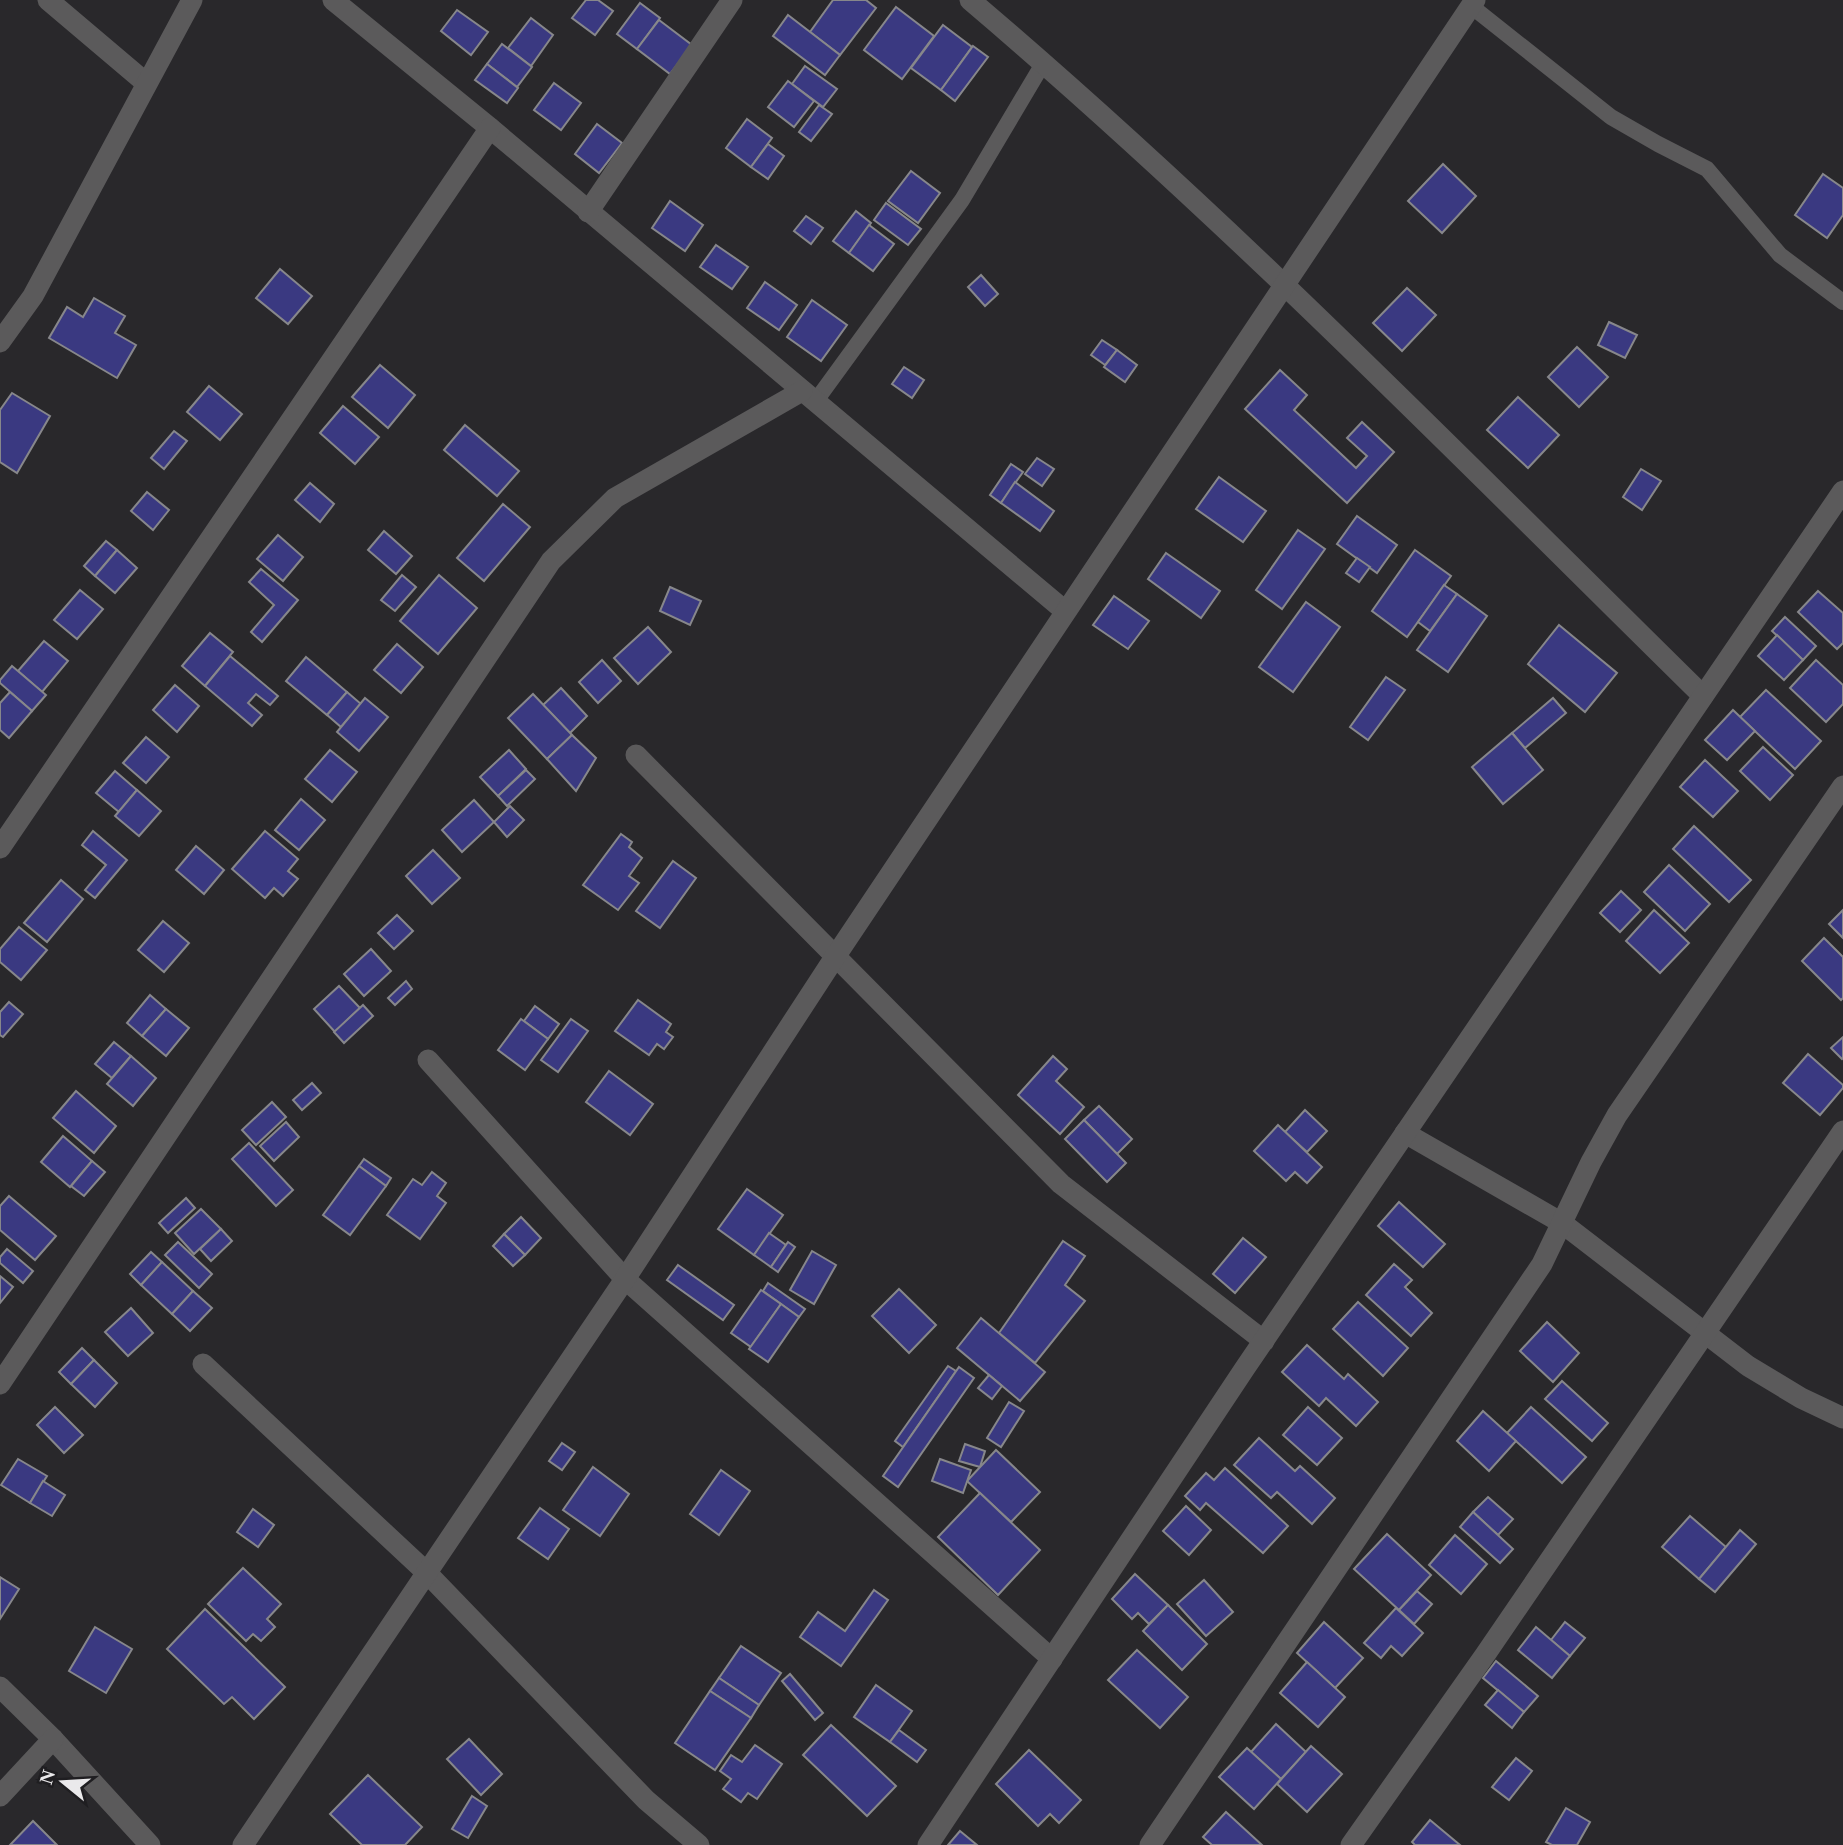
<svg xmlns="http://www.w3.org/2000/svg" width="1843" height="1845" viewBox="0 0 1843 1845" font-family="'Times New Roman',serif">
  <rect width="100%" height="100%" fill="#29282b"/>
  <!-- building -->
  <g fill="#3a3981" stroke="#87878b" stroke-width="2">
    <polygon points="586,0 598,0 613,11 595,35 572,18"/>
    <polygon points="833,0 866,0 876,8 840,55 810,32"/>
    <polygon points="640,3 660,18 637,49 617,34"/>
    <polygon points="896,7 934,36 902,79 864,50"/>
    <polygon points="457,10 488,32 471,55 441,31"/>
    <polygon points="788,15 840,55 825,75 773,36"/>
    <polygon points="531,18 553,35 531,66 508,48"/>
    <polygon points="659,20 692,45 670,74 637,49"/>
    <polygon points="943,25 972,47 941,90 911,68"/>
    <polygon points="502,44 532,67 517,87 487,64"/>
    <polygon points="973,46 988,57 955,101 941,90"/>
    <polygon points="487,64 518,88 507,103 475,80"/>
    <polygon points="805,66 837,89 823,107 792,84"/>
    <polygon points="788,81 814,101 794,127 768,107"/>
    <polygon points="554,83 581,103 561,130 534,110"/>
    <polygon points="819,105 832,114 811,141 799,132"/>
    <polygon points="747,119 772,138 751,167 726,148"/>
    <polygon points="597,124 622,143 599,173 575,154"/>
    <polygon points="768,144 784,156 768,179 751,167"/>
    <polygon points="1443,164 1476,196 1442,233 1408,201"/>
    <polygon points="911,171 940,193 918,223 888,201"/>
    <polygon points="1823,174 1843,188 1843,215 1827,238 1795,215"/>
    <polygon points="670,201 703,225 685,251 652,228"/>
    <polygon points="886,203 921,229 908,245 874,220"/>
    <polygon points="856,211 871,223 849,253 833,241"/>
    <polygon points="806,216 823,228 811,244 794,231"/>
    <polygon points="869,225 894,244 873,271 849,253"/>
    <polygon points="716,245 748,267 732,289 700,267"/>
    <polygon points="280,269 312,296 288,324 256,298"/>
    <polygon points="981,275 998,294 985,306 968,287"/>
    <polygon points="765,282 797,305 779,330 747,308"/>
    <polygon points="1407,288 1436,315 1402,351 1373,323"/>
    <polygon points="94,298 125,316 115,333 136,345 117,378 49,338 67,307 83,317"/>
    <polygon points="812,300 847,325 821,361 787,337"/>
    <polygon points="1609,322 1637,335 1625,358 1598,345"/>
    <polygon points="1102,340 1117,350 1105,365 1091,355"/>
    <polygon points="1577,347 1608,377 1579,407 1548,377"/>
    <polygon points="1117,350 1137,365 1125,382 1104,367"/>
    <polygon points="380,365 415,395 388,428 352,397"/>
    <polygon points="904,367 924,380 912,398 892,384"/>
    <polygon points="1280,370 1307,395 1294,410 1356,468 1367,456 1347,438 1362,422 1394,452 1347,503 1245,409"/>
    <polygon points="209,386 242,414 220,440 187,412"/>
    <polygon points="12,393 50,416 17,473 0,462 0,410"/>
    <polygon points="1518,397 1559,435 1528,468 1487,430"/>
    <polygon points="343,406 379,437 355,464 320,433"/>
    <polygon points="465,425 519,471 497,496 444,450"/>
    <polygon points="174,431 187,441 164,469 151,458"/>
    <polygon points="1037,458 1054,469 1042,486 1025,474"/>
    <polygon points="1011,464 1023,472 1001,503 990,495"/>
    <polygon points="1641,469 1661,481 1642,510 1623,497"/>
    <polygon points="1219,477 1266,511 1243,542 1196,509"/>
    <polygon points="1015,482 1054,511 1040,531 1001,503"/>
    <polygon points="310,483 334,504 320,522 295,500"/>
    <polygon points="147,492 169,510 153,530 131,511"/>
    <polygon points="503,504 530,527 484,581 457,558"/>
    <polygon points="1357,516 1397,545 1377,573 1337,544"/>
    <polygon points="1298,530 1325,549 1282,609 1256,590"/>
    <polygon points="384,531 412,556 396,574 368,550"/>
    <polygon points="278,535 303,557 283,581 257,559"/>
    <polygon points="106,541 117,550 95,576 84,566"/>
    <polygon points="117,550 137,568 115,593 95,576"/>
    <polygon points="1415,550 1451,576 1407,637 1372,611"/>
    <polygon points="1166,553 1220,591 1201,618 1148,579"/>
    <polygon points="1357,558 1370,567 1359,582 1346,573"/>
    <polygon points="261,569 298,600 262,642 251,632 274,605 249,582"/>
    <polygon points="402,575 416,587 395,611 381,600"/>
    <polygon points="439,575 477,608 438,654 400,621"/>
    <polygon points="1444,585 1457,594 1430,631 1418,622"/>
    <polygon points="670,587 701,601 690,625 660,611"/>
    <polygon points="80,590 103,609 77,639 54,620"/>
    <polygon points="1818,591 1843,613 1843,643 1837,649 1798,612"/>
    <polygon points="1457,594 1487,616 1448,672 1417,650"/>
    <polygon points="1114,596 1149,621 1128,649 1093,625"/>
    <polygon points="1306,602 1340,627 1293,692 1259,667"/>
    <polygon points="1785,617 1816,646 1803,660 1772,631"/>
    <polygon points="1559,625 1617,673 1585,712 1528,664"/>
    <polygon points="648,627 671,652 638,684 614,658"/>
    <polygon points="210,633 233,652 205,686 182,666"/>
    <polygon points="1777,635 1803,660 1784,680 1758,656"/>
    <polygon points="44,641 68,661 42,692 18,671"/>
    <polygon points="397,644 423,667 401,693 374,670"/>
    <polygon points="230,656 278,696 270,705 256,694 248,703 262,715 252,726 205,686"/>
    <polygon points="306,657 347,692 327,715 286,681"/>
    <polygon points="602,660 621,681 598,703 579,682"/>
    <polygon points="1816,660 1843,685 1843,704 1826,722 1790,688"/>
    <polygon points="12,666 46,695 32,711 0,683 0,680"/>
    <polygon points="1386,677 1405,690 1368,740 1350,727"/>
    <polygon points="175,685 199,706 177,732 153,710"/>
    <polygon points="561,688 587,716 570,733 543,705"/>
    <polygon points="1766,690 1821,741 1795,769 1740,717"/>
    <polygon points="10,692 32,711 9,738 0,730 0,703"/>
    <polygon points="347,692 361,704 341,727 327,715"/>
    <polygon points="533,694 572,735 547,759 508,718"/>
    <polygon points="365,698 388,717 359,751 337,732"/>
    <polygon points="1553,698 1566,713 1525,748 1512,733"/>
    <polygon points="1733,710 1755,731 1727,760 1705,740"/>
    <polygon points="1512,733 1543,770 1503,804 1472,767"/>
    <polygon points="572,735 596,758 576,791 547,759"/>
    <polygon points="146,737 169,757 146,783 123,763"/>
    <polygon points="1763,747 1793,775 1770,800 1740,771"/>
    <polygon points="330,750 357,772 332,802 305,779"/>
    <polygon points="509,750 526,769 498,796 480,777"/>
    <polygon points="1705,760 1738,791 1713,817 1680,787"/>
    <polygon points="526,770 535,779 507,806 498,796"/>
    <polygon points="115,771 137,790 119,812 96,793"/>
    <polygon points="137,790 161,811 139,836 115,816"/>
    <polygon points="301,799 325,820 299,850 275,830"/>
    <polygon points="474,800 494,822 462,852 442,830"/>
    <polygon points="510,806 524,820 507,837 494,822"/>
    <polygon points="1694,826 1751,880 1729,902 1673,849"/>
    <polygon points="93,831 127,860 95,898 85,890 106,865 82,845"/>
    <polygon points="265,831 298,859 288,871 298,879 283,896 274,888 265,898 232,869"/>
    <polygon points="621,834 632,842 629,847 642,858 629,876 639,883 618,910 583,885"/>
    <polygon points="196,846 224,870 204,894 176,870"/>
    <polygon points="433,850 460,878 432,904 406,876"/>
    <polygon points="673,861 696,878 660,928 636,911"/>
    <polygon points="1669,865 1710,904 1685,931 1644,892"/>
    <polygon points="61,880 83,899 47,942 24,923"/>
    <polygon points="1621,891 1641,910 1620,932 1600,913"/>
    <polygon points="1654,910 1689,943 1660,973 1626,941"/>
    <polygon points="1843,910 1843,938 1829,924"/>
    <polygon points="397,915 413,931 394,949 378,933"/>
    <polygon points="163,921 189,943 164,972 138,950"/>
    <polygon points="19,927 47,950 21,980 0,962 0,949"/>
    <polygon points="1824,938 1843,957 1843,998 1841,1000 1802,961"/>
    <polygon points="371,949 391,971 364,996 344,974"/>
    <polygon points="406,981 412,989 395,1005 388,998"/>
    <polygon points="339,986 360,1008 335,1032 314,1009"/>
    <polygon points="150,995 166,1009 142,1036 127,1023"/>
    <polygon points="638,1000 671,1024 666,1032 673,1037 664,1049 657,1044 649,1055 615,1031"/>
    <polygon points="9,1002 23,1014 3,1037 0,1035 0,1012"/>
    <polygon points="363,1005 373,1016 344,1043 334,1032"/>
    <polygon points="535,1006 559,1024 548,1039 524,1021"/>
    <polygon points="166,1009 189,1028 166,1056 142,1036"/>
    <polygon points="521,1019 548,1039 525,1070 498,1050"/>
    <polygon points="571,1019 588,1031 558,1072 541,1060"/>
    <polygon points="1843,1037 1843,1058 1842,1059 1831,1048"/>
    <polygon points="114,1042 131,1056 112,1078 95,1064"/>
    <polygon points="1808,1054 1843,1085 1843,1088 1820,1115 1783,1083"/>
    <polygon points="131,1056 156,1078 133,1106 107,1084"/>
    <polygon points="1053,1056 1067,1069 1056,1081 1084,1107 1060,1134 1018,1095"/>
    <polygon points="609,1071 653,1104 630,1135 586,1102"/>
    <polygon points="312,1083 321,1093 302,1110 293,1100"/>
    <polygon points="76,1091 116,1126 94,1153 53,1118"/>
    <polygon points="272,1102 286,1117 256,1145 242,1130"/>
    <polygon points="1099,1106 1132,1139 1117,1154 1084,1120"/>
    <polygon points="1305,1110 1327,1131 1307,1152 1285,1132"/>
    <polygon points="1084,1120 1126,1163 1107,1182 1065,1139"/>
    <polygon points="286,1122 299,1137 274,1161 260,1146"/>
    <polygon points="1278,1125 1322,1167 1307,1183 1295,1172 1286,1181 1254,1151"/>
    <polygon points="63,1136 92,1161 70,1187 41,1162"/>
    <polygon points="249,1143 293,1190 276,1206 232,1159"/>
    <polygon points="364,1159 391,1178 386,1186 359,1166"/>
    <polygon points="92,1161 105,1172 84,1196 71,1186"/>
    <polygon points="359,1166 386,1186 350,1235 323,1215"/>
    <polygon points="432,1172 446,1183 437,1196 446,1203 420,1239 387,1215 413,1179 422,1185"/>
    <polygon points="747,1189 783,1215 754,1255 718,1229"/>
    <polygon points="9,1196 56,1236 35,1260 0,1230 0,1206"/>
    <polygon points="186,1198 195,1208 168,1233 159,1223"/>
    <polygon points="1399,1202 1445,1244 1423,1267 1378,1226"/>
    <polygon points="201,1209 221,1229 194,1254 175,1233"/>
    <polygon points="521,1217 541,1238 525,1255 504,1234"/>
    <polygon points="221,1229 232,1241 211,1261 200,1249"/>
    <polygon points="769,1233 786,1245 771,1267 754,1255"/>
    <polygon points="504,1234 525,1255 513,1266 493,1246"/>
    <polygon points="1243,1238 1266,1257 1235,1293 1213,1274"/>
    <polygon points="1063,1241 1085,1256 1065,1285 1085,1301 1035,1363 999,1333"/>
    <polygon points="178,1242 212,1274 199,1288 165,1255"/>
    <polygon points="788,1242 795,1247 778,1272 771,1267"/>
    <polygon points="7,1249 33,1271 23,1283 0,1263 0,1257"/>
    <polygon points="812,1251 836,1265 814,1304 790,1290"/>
    <polygon points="151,1252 162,1262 141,1285 130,1274"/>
    <polygon points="162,1262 193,1291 172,1314 141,1285"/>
    <polygon points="1394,1264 1412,1280 1405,1287 1432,1313 1411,1336 1366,1295"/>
    <polygon points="678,1265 734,1305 723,1320 667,1280"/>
    <polygon points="0,1276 13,1287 0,1303"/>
    <polygon points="768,1283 805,1309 799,1317 763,1291"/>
    <polygon points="899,1289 936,1325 909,1353 872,1316"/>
    <polygon points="761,1290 781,1304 751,1347 731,1333"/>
    <polygon points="193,1291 212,1308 190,1331 172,1314"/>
    <polygon points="1358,1302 1408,1348 1383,1376 1333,1329"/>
    <polygon points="781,1304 799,1317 768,1362 749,1349"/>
    <polygon points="131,1308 153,1333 128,1356 105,1332"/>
    <polygon points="981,1318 1045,1372 1020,1401 957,1348"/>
    <polygon points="1547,1322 1579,1353 1553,1382 1520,1351"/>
    <polygon points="1307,1345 1344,1379 1348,1374 1378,1402 1356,1426 1326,1398 1319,1406 1282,1372"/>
    <polygon points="82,1348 94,1360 71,1384 59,1372"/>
    <polygon points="94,1360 117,1383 95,1407 71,1384"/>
    <polygon points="948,1366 956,1371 903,1447 895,1441"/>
    <polygon points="959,1367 974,1378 898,1487 883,1476"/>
    <polygon points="989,1375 1002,1386 992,1399 978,1388"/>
    <polygon points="1562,1381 1608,1423 1592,1441 1545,1399"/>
    <polygon points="1009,1402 1024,1411 1001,1447 987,1438"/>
    <polygon points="55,1407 83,1435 64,1453 37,1425"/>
    <polygon points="1308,1407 1342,1438 1317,1465 1283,1435"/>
    <polygon points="1531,1407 1586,1457 1562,1483 1507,1433"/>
    <polygon points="1483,1411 1516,1441 1489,1471 1457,1441"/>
    <polygon points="1259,1438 1295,1471 1300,1466 1335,1498 1312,1524 1277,1492 1271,1498 1234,1465"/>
    <polygon points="562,1443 575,1452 562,1470 549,1461"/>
    <polygon points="965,1444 985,1451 980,1467 959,1461"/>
    <polygon points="996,1450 1040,1492 1011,1522 967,1481"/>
    <polygon points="18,1459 47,1476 30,1503 1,1485"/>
    <polygon points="940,1459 971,1470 963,1493 932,1481"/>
    <polygon points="593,1467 629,1494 600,1536 563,1510"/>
    <polygon points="1225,1468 1288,1526 1263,1553 1206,1503 1200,1510 1185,1496 1206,1473 1214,1480"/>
    <polygon points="721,1470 750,1491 719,1535 690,1514"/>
    <polygon points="43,1481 65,1495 52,1516 30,1503"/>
    <polygon points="980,1493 1040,1550 998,1595 938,1537"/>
    <polygon points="1488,1497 1513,1519 1498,1535 1473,1512"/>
    <polygon points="1186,1506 1211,1530 1189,1555 1163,1531"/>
    <polygon points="540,1508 569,1529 548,1559 518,1538"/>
    <polygon points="253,1509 274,1525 258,1547 237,1532"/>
    <polygon points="1473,1512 1513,1549 1500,1563 1460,1527"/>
    <polygon points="1690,1516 1726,1547 1699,1579 1662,1547"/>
    <polygon points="1740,1530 1756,1544 1715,1592 1699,1579"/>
    <polygon points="1387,1534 1431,1575 1399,1610 1354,1569"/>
    <polygon points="1455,1535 1487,1564 1461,1594 1429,1565"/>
    <polygon points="243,1568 281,1604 267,1619 275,1627 261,1641 253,1634 246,1641 208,1604"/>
    <polygon points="1135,1574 1168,1605 1149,1624 1138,1613 1132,1619 1112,1599"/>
    <polygon points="0,1577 19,1589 0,1619"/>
    <polygon points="1204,1580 1233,1612 1206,1636 1177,1604"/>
    <polygon points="874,1590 888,1600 841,1666 800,1637 818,1612 845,1631"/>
    <polygon points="1417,1591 1432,1604 1414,1624 1399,1610"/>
    <polygon points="1168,1605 1207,1644 1182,1670 1143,1631"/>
    <polygon points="1396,1608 1423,1633 1402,1656 1391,1646 1381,1658 1364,1643"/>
    <polygon points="205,1609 285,1687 254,1719 232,1697 224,1704 167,1649"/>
    <polygon points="1324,1622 1363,1658 1335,1688 1297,1653"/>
    <polygon points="1565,1622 1585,1638 1570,1656 1551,1640"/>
    <polygon points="95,1627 132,1649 106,1693 69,1671"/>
    <polygon points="1536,1627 1570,1656 1552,1678 1518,1650"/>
    <polygon points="741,1646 781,1673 759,1705 719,1678"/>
    <polygon points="1137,1650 1188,1697 1160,1728 1108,1680"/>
    <polygon points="1496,1661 1538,1696 1524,1712 1483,1678"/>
    <polygon points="1307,1662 1345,1697 1318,1727 1280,1693"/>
    <polygon points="790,1674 823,1713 815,1720 782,1681"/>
    <polygon points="719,1678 759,1705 751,1718 710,1691"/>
    <polygon points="876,1685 912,1711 890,1742 854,1717"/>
    <polygon points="1498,1690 1524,1712 1512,1728 1485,1705"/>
    <polygon points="710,1691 751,1718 715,1770 675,1743"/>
    <polygon points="1276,1724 1306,1752 1281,1779 1251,1752"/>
    <polygon points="831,1725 896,1786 867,1816 803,1755"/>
    <polygon points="899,1730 926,1750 917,1762 890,1742"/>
    <polygon points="469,1739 502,1774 481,1795 447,1759"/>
    <polygon points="755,1745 782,1764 757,1799 748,1793 741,1802 723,1789 731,1779 720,1771 731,1755 742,1762"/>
    <polygon points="1311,1746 1342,1774 1307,1812 1277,1784"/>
    <polygon points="1247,1748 1281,1779 1254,1809 1219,1777"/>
    <polygon points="1029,1750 1081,1800 1059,1823 1050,1814 1038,1826 996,1784"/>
    <polygon points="1516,1758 1532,1771 1509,1800 1492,1787"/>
    <polygon points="368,1775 422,1827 405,1845 362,1845 330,1814"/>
    <polygon points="472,1796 487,1806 468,1838 452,1829"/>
    <polygon points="1566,1808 1590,1822 1577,1845 1552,1845 1546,1842"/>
    <polygon points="1226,1812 1262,1845 1212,1845 1203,1837"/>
    <polygon points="1430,1820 1460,1845 1415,1845 1412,1842"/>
    <polygon points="33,1821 57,1845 10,1845"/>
    <polygon points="960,1831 977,1845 948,1845"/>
  </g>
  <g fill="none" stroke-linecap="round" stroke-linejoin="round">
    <!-- lane -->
    <g stroke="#5b5a5b" stroke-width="16">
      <polyline points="1471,6 1611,117 1658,144 1707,169 1780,255 1843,302"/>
      <polyline points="815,402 962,200 1044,62"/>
    </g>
    <!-- street -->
    <g stroke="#5b5a5b" stroke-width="21">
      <polyline points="48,0 146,83"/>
      <polyline points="333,0 490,128 1065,611"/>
      <path d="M 970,0 C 1227,218 1463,460 1703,696"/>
      <polyline points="588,212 732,0"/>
      <polyline points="0,342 33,296 192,0"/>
      <polyline points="636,755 1061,1184 1264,1341"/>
      <polyline points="0,848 490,128"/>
      <polyline points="428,1060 625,1279 1052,1659"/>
      <polyline points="1405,1133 1562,1223 1748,1366 1801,1398 1843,1418"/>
      <polyline points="203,1364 426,1572 646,1800 699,1845"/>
      <polyline points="0,1384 551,561 615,498 802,391"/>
      <polyline points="0,1687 53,1739 150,1845"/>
      <polyline points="0,1796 53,1739"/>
      <polyline points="243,1845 625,1279 835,957 1475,0"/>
      <polyline points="928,1845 1245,1368 1843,491"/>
      <polyline points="1150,1845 1542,1264 1591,1162 1617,1115 1843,786"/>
      <polyline points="1351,1845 1485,1655 1843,1131"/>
    </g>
  </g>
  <!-- north arrow -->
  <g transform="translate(63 1782) rotate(288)" stroke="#1f1e21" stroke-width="5" paint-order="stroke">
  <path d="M0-5L12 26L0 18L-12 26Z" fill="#eae9eb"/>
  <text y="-10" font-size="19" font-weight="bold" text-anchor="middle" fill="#eae9eb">N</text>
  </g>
</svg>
